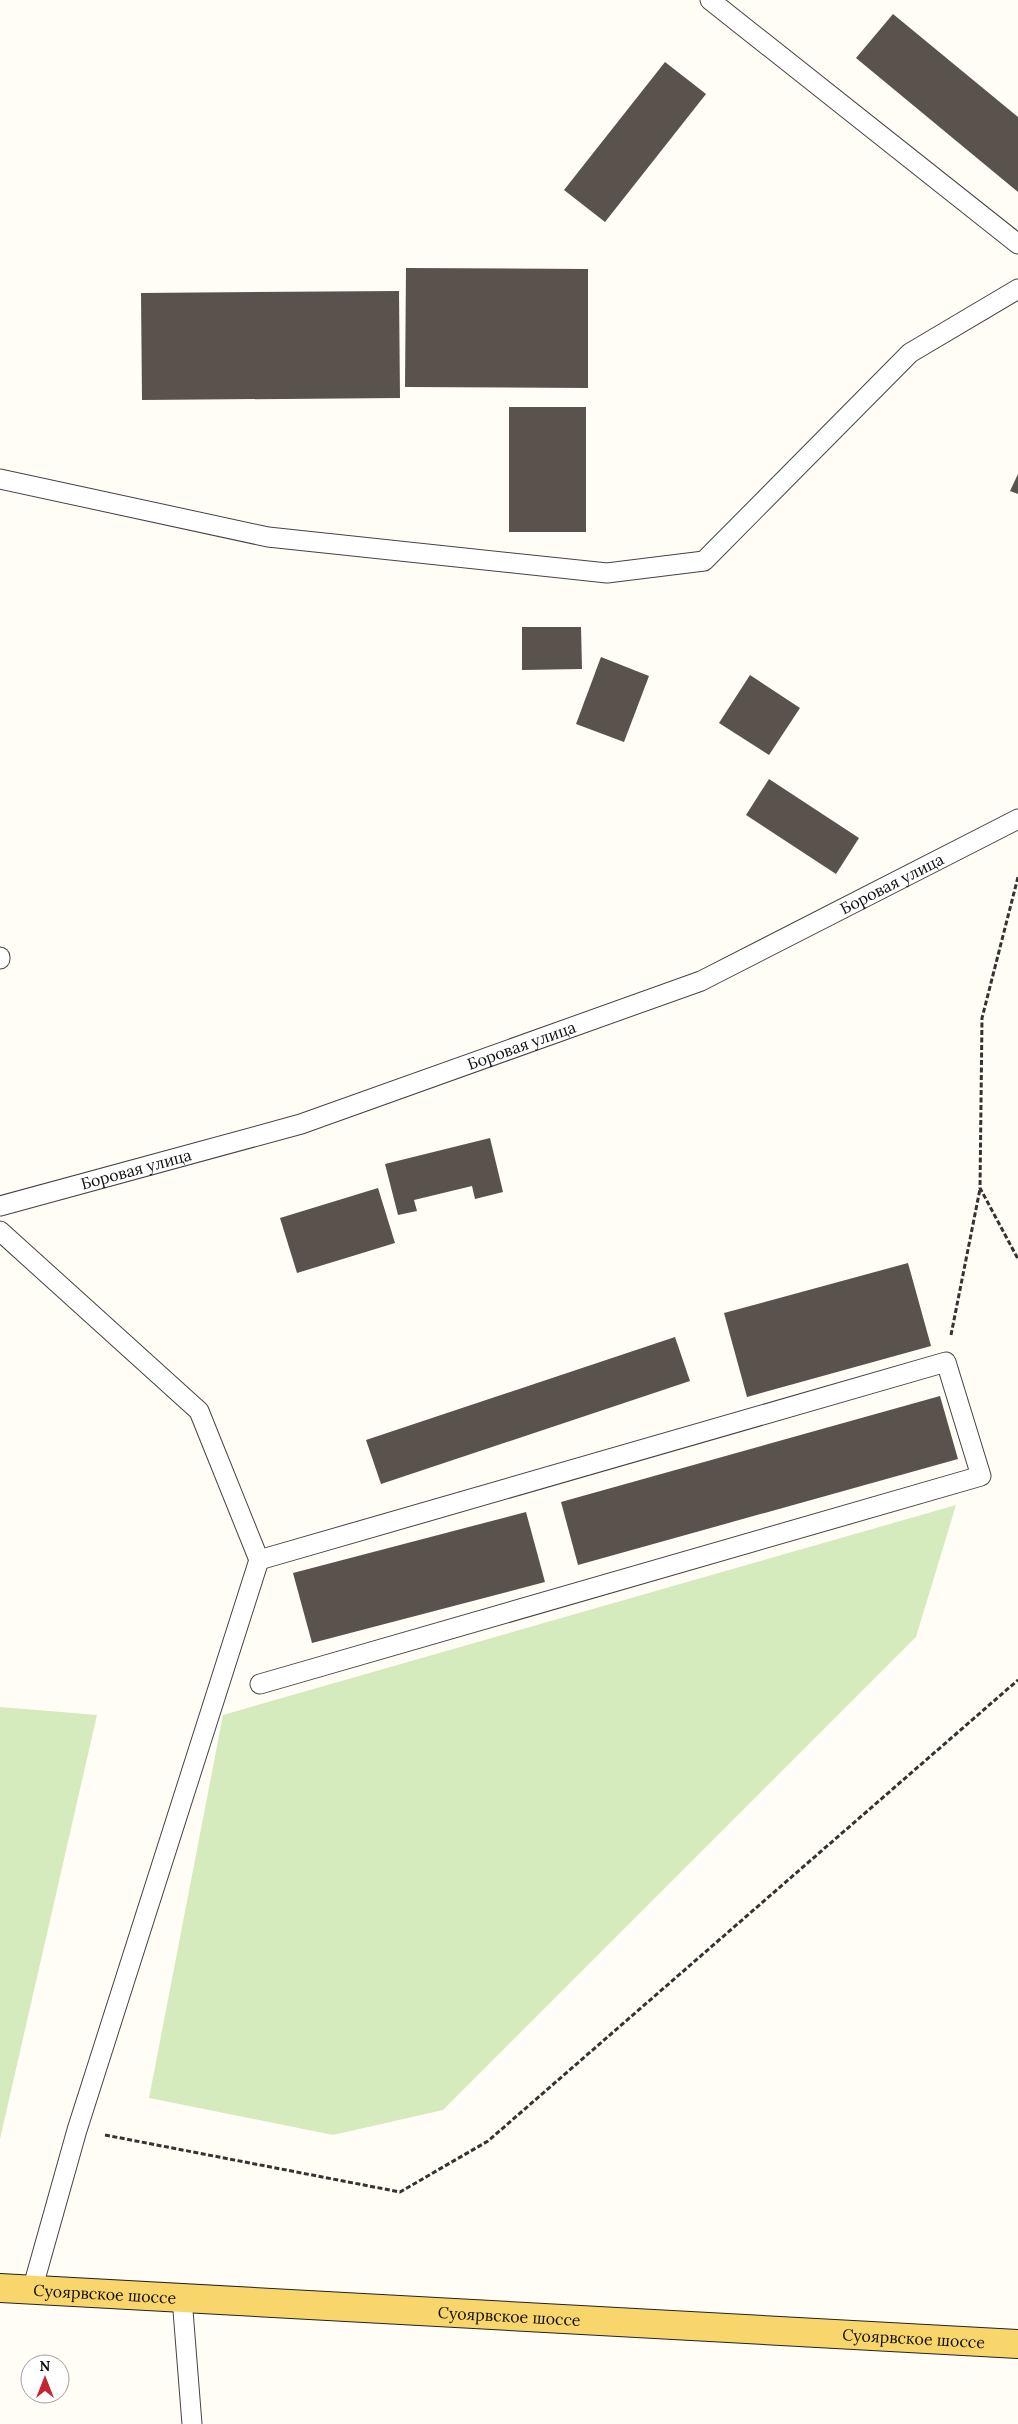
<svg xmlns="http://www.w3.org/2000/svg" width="1018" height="2424" viewBox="0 0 1018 2424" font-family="Lora,serif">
  <rect width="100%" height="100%" fill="#fffdf5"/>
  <!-- green -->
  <g fill="#d5ebbd">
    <polygon points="956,1505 916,1637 443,2110 333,2135 149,2098 223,1715"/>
    <polygon points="0,1707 97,1715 0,2139"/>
  </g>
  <!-- building -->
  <g fill="#5a524d">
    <polygon points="893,14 1018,117 1018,192 856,58"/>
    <polygon points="665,62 706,94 605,222 564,190"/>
    <polygon points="406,268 588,269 588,388 405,387"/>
    <polygon points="399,291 400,398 142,400 141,293"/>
    <rect x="509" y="407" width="77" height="125"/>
    <polygon points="1018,474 1018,494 1010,491"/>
    <polygon points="522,627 581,627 582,669 522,670"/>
    <polygon points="601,657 649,676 624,742 576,724"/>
    <polygon points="750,675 800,708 769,755 719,723"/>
    <polygon points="769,779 859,838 836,874 746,815"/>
    <polygon points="490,1138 503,1192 475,1199 472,1186 414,1200 417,1211 398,1215 385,1164"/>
    <polygon points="378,1188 395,1243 297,1273 280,1218"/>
    <polygon points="908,1263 931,1346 747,1397 724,1313"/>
    <polygon points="675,1337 690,1381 381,1484 366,1440"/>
    <polygon points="940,1396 958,1459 578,1565 561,1502"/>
    <polygon points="526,1512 545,1582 312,1643 293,1573"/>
  </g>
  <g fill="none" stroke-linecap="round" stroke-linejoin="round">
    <!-- lane casing -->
    <g stroke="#444" stroke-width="21">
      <g id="lane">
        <polyline points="710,0 1018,244"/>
        <polyline points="0,479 268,537 607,573 704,561 910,353 1018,289"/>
        <polyline points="0,957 0,959"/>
        <path id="s1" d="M 0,1206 L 301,1124 L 701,981 L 1018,819"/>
        <polyline points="0,1231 199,1411 259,1560 77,2130 32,2290"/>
        <polyline points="259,1560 946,1362 981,1476 260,1684"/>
        <polyline points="182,2298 192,2424"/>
      </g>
    </g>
    <!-- primary casing -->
    <g stroke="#222" stroke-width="30">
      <g id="primary">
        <path id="s2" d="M 0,2288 L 1018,2344"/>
      </g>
    </g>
    <!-- path -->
    <g stroke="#333" stroke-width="3" stroke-dasharray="5 2.5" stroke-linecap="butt">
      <polyline points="1018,877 982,1018 980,1188 1018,1259"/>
      <polyline points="951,1335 980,1189"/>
      <polyline points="105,2135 400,2192 488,2141 1018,1680"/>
    </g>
    <!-- lane -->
    <use href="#lane" stroke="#fff" stroke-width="19"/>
    <!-- primary -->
    <use href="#primary" stroke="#f9d66b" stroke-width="28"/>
  </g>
  <g text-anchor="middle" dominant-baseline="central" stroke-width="5" stroke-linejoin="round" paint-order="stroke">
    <!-- street labels -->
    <g font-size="16" fill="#111" stroke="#fff">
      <text stroke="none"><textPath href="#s1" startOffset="951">Боровая улица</textPath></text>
      <text stroke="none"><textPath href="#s1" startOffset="546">Боровая улица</textPath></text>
      <text stroke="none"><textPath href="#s1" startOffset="141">Боровая улица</textPath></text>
      <text stroke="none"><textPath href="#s2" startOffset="105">Суоярвское шоссе</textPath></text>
      <text stroke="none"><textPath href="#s2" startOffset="510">Суоярвское шоссе</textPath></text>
      <text stroke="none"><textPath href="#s2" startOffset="915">Суоярвское шоссе</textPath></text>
    </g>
  </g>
  <!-- north arrow -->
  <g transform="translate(45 2379)"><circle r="24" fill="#ffffff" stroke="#a0a0a0"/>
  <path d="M0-4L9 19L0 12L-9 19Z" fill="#c4262e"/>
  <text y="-8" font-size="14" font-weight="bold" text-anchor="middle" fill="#111111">N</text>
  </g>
</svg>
